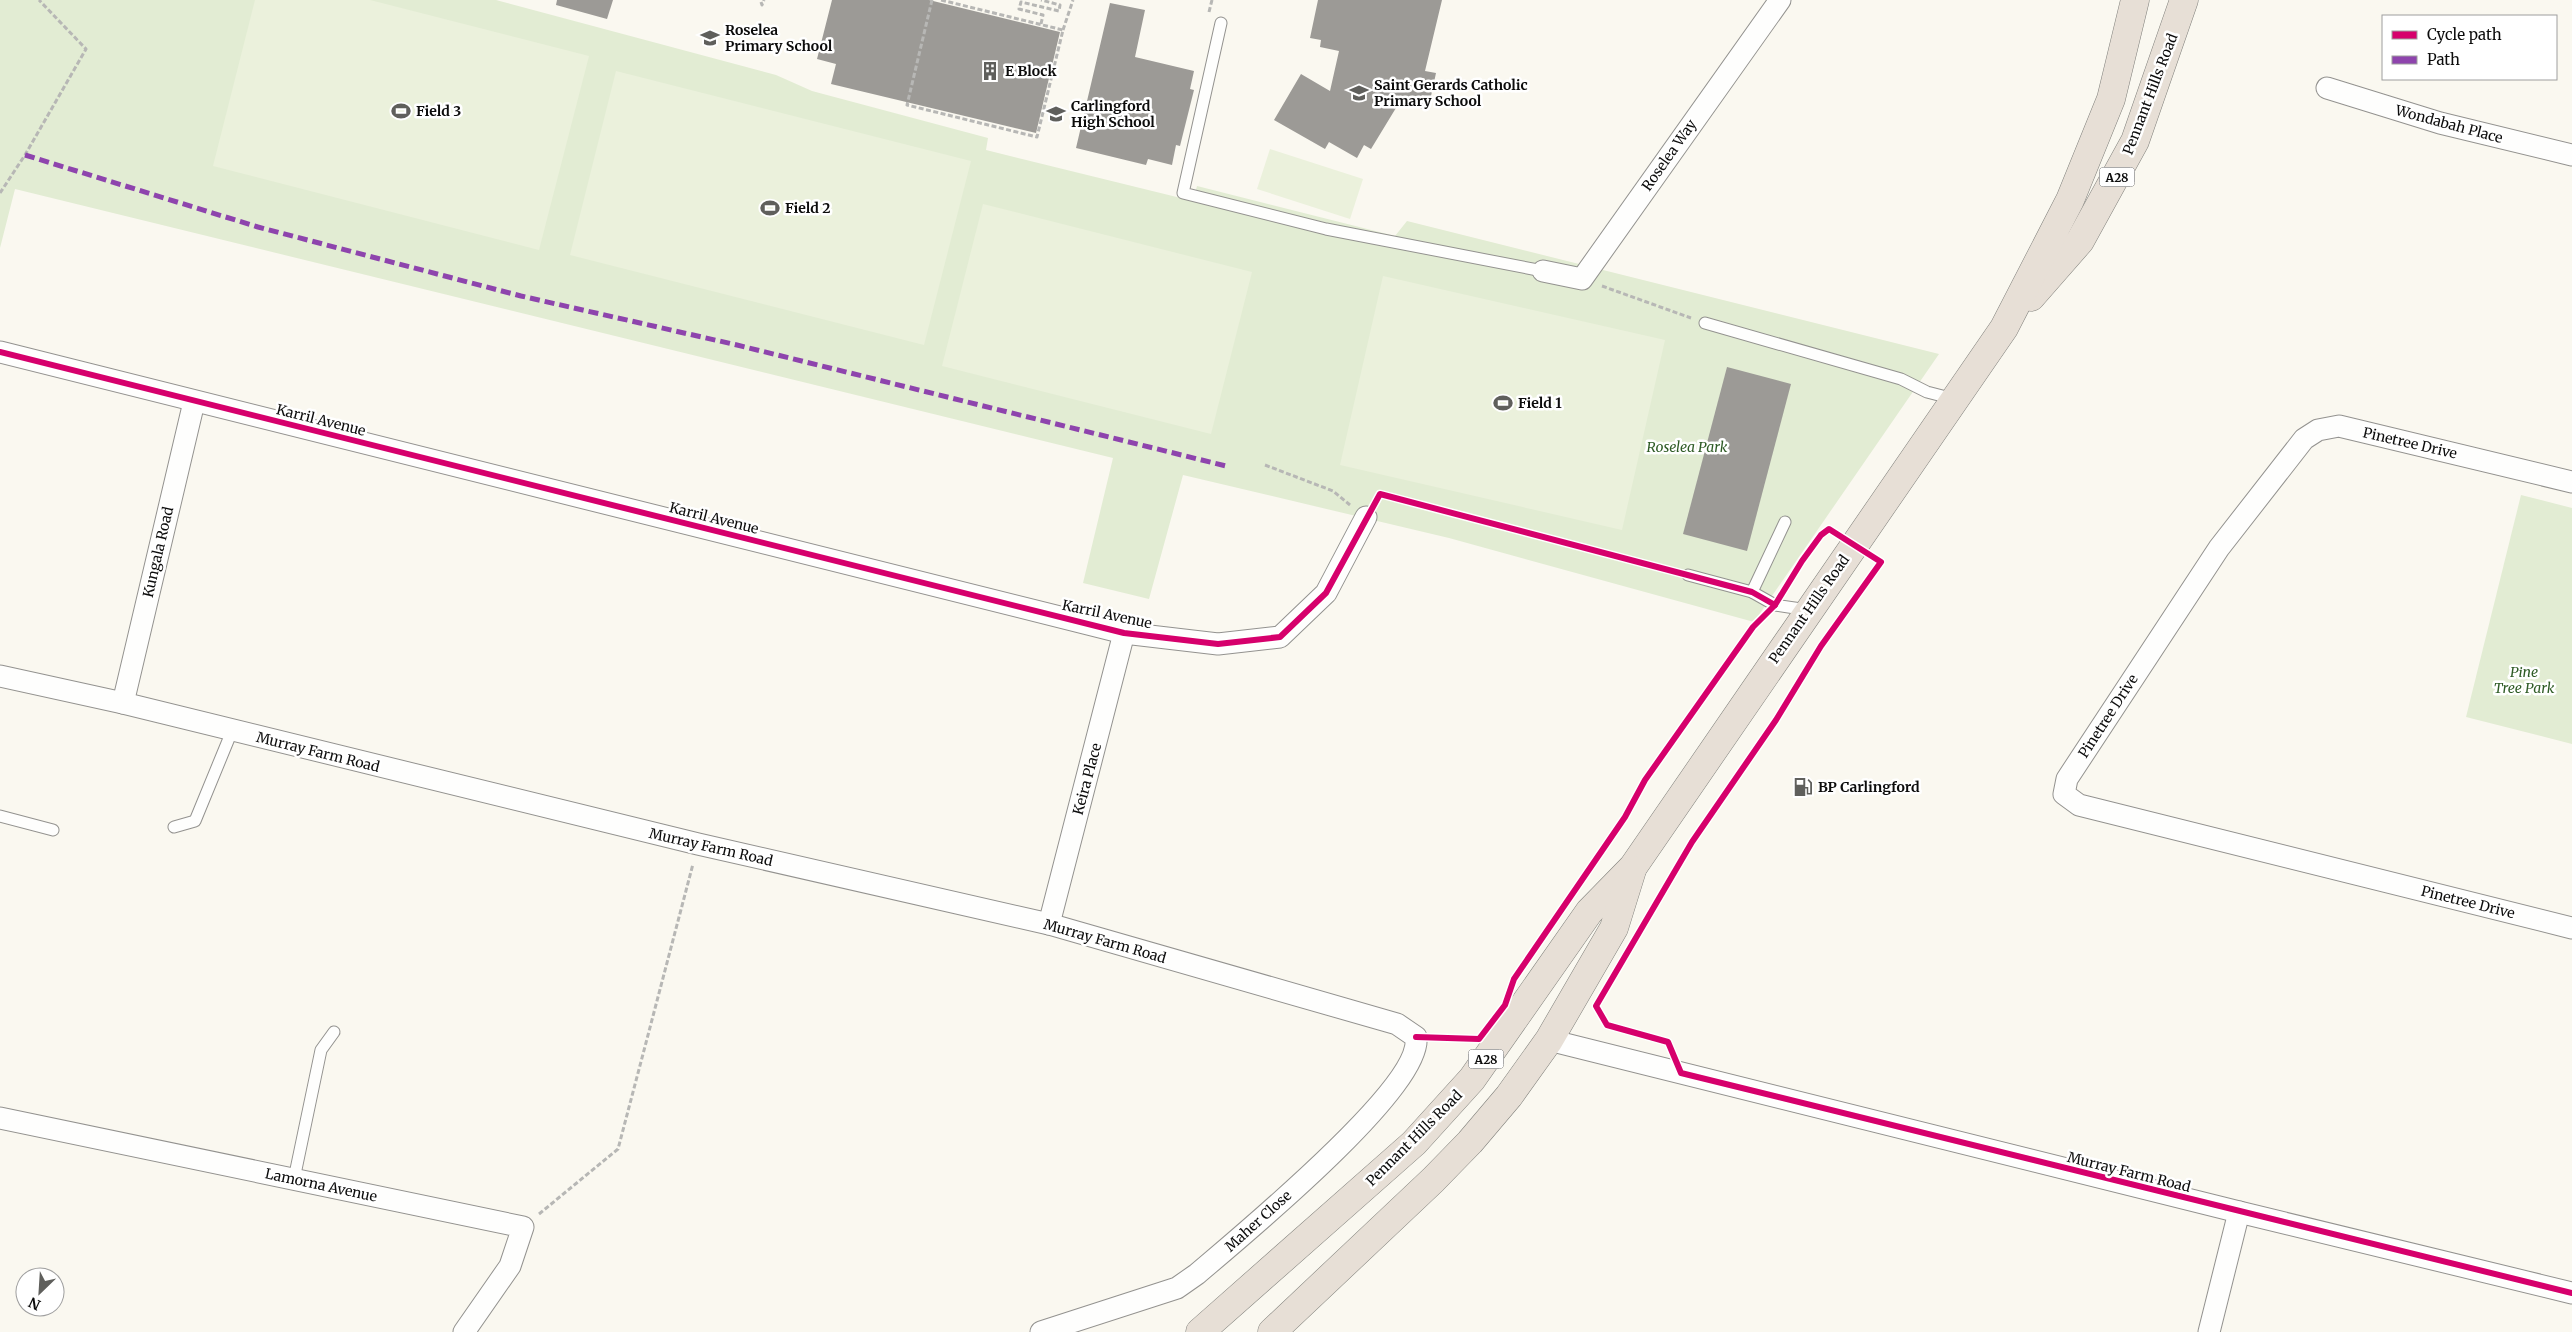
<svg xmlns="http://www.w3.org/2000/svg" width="2572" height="1332" viewBox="0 0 2572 1332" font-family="Merriweather,serif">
  <rect width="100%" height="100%" fill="#faf8f0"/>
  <!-- green -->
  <g fill="#e2ecd3">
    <polygon points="0,0 496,0 776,75 812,91 988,138 986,150 1193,201 1197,186 1395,236 1407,221 1939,354 1754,622 1449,538 1183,475 1149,599 1083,583 1113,458 15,189 0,248"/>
    <polygon points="2521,495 2572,508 2572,744 2466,717"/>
  </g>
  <!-- pitch -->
  <g fill="#ebf1dc">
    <polygon points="255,0 370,0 589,56 539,250 213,166"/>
    <polygon points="616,71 971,161 924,345 570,255"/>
    <polygon points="1270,149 1363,179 1350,219 1257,189"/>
    <polygon points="983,204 1252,272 1211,434 942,366"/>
    <polygon points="1383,276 1665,340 1622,530 1340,465"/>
  </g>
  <!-- building -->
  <g fill="#9c9a96">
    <polygon points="557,0 613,0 607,19 556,5"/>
    <polygon points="832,0 929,0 1060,32 1036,133 831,84 836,64 817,59"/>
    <polygon points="1318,0 1442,0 1425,71 1436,73 1428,110 1399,103 1371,149 1364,145 1357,158 1329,142 1325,149 1274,120 1301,74 1330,91 1339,51 1320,47 1321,40 1310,38"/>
    <polygon points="1110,3 1145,10 1135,57 1194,71 1190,89 1194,90 1180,146 1176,145 1172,165 1148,159 1146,165 1076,148"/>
    <polygon points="1727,367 1791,384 1747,551 1683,534"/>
  </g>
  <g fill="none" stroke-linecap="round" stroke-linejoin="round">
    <!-- lane casing -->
    <g stroke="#93928f" stroke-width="13">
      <g id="lane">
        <polyline points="1221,23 1183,193 1326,229 1543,271"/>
        <polyline points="1705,323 1901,379 1927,392 1954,399"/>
        <polyline points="1688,575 1752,592 1775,605 1808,610"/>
        <polyline points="1752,592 1785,522"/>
        <polyline points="0,816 53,830"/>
        <polyline points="174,827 195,821 232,731"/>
        <polyline points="294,1179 321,1050 334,1032"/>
      </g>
    </g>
    <!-- street casing -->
    <g stroke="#93928f" stroke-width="23">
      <g id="street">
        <polyline points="2327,88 2440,123 2572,155"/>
        <polyline points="1543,271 1582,279 1780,0"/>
        <polyline points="0,352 1124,633 1218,644 1280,637 1326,593 1366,517"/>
        <polyline points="2572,482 2339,426 2318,430 2304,439 2219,548 2067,779 2064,794 2079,805 2572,928"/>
        <path d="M 0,676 L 123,703 L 698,844 L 1049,924 L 1397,1024 L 1416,1037 C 1423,1087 1239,1238 1197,1274 L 1177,1288 L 1041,1332"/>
        <polyline points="123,703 194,402"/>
        <polyline points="1049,924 1124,633"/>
        <polyline points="1549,1040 2239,1212 2572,1293"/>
        <polyline points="0,1118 523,1227 510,1266 464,1332"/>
        <polyline points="2209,1332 2239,1212"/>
      </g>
    </g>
    <!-- highway casing -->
    <g stroke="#80807c" stroke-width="29">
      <g id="highway">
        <polyline points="2031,297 2080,241 2135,141 2184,0"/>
        <polyline points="1200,1332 1414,1143 1472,1079 1589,912 1633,867 2004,328 2070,200 2111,99 2135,0"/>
        <polyline points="1272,1332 1433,1180 1470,1142 1509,1096 1549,1040 1614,928 1632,870"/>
      </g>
    </g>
    <!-- path -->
    <g stroke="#b7b7b5" stroke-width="3" stroke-dasharray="5 2.5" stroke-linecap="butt">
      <polyline points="932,0 907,105 1037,137 1063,30 941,0"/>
      <polyline points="761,2 762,5 764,0"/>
      <polyline points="1209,12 1212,0"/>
      <polyline points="1041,24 1043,15 1019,9 1021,2 1059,11 1060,5 1041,0"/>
      <polyline points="1063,30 1073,0"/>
      <polyline points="0,193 25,155 86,49 39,0"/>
      <polyline points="1602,286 1691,318"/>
      <polyline points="1265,465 1333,491 1350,505"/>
      <polyline points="539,1214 618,1149 693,864"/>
    </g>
    <!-- lane -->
    <use href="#lane" stroke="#fefefd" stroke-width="11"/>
    <!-- street -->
    <use href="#street" stroke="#fefefd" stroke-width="21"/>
    <!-- highway -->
    <use href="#highway" stroke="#e7dfd6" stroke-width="28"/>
    <!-- quiet -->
    <polyline stroke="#8e44ad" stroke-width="5" stroke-dasharray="10 5" stroke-linecap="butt" points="25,155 258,227 521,296 737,345 1226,466"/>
    <!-- cycleway casing -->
    <g stroke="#fff" stroke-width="9">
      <g id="cycleway">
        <polyline points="0,352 1124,633 1218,644 1280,637 1326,593 1380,494 1752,592 1775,605"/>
        <polyline points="1416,1037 1479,1039 1505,1005 1514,979 1625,817 1645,780 1753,627 1775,605 1802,561 1821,535 1829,529 1881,562 1821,646 1776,720 1692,842 1596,1006 1607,1025 1668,1042 1681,1073 2572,1293"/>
      </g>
    </g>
    <!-- cycleway -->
    <use href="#cycleway" stroke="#d6006c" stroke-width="6"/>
  </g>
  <!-- icons -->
  <defs>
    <g id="school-bare" transform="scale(1.5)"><path d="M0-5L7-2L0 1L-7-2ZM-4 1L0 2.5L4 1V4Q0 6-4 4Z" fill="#5f5f5c" stroke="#fff" stroke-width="2.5" paint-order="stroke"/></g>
    <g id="building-bare" transform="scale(1.5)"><path d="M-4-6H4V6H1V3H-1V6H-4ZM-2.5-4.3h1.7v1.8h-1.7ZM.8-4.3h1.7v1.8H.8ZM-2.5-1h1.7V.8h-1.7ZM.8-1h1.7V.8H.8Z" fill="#5f5f5c" stroke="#fff" stroke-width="2.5" paint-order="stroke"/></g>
    <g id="stadium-bare" transform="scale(1.5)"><path d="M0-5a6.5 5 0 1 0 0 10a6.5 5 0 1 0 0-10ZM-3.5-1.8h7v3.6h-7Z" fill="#5f5f5c" stroke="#fff" stroke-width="2.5" paint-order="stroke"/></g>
    <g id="fuel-bare" transform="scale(1.5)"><path d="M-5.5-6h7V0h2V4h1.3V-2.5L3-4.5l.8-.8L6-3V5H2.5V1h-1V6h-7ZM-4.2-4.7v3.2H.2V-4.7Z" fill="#5f5f5c" stroke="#fff" stroke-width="2.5" paint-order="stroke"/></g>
  </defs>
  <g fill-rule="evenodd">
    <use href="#school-bare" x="710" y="38"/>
    <use href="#building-bare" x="990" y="71"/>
    <use href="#school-bare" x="1359" y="93"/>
    <use href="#stadium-bare" x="401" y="111"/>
    <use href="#school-bare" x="1056" y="114"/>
    <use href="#stadium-bare" x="770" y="208"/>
    <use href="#stadium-bare" x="1503" y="403"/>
    <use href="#fuel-bare" x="1803" y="787"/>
  </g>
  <g text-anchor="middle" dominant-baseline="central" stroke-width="5" stroke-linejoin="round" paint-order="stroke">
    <!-- shield labels -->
    <g fill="#fff" stroke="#555" stroke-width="1">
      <rect x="2099.5" y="167.5" width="35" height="19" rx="4"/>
      <rect x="1468.5" y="1049.5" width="35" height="19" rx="4"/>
    </g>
    <g font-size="12" font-weight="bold" fill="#0c0c0c">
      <text x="2117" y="177">A28</text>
      <text x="1486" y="1059">A28</text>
    </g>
    <!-- poi labels -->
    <g font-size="14" font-weight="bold" fill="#0c0c0c" stroke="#fff" text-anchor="start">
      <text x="725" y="30">Roselea<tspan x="725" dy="16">Primary School</tspan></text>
      <text x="1005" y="71">E Block</text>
      <text x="1374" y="85">Saint Gerards Catholic<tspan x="1374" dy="16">Primary School</tspan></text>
      <text x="1071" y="106">Carlingford<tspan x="1071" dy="16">High School</tspan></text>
      <text x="416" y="111">Field 3</text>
      <text x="785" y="208">Field 2</text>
      <text x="1518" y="403">Field 1</text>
      <text x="1818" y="787">BP Carlingford</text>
    </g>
    <!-- street labels -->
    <g font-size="14" fill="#0c0c0c" stroke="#fff">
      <text transform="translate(2150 94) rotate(-69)">Pennant Hills Road</text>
      <text transform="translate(2449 124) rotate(15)">Wondabah Place</text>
      <text transform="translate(1669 155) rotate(-55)">Roselea Way</text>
      <text transform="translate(321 420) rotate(14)">Karril Avenue</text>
      <text transform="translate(2410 443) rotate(13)">Pinetree Drive</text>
      <text transform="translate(714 518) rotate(14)">Karril Avenue</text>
      <text transform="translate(158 552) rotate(-77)">Kungala Road</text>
      <text transform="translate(1809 609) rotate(-55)">Pennant Hills Road</text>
      <text transform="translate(1107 614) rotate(12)">Karril Avenue</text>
      <text transform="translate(2108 716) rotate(-57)">Pinetree Drive</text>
      <text transform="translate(318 752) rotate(14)">Murray Farm Road</text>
      <text transform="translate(1087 779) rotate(-75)">Keira Place</text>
      <text transform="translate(711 847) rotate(13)">Murray Farm Road</text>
      <text transform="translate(2468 902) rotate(14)">Pinetree Drive</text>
      <text transform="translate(1105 941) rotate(16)">Murray Farm Road</text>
      <text transform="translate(1414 1138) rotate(-45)">Pennant Hills Road</text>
      <text transform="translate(2129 1172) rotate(14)">Murray Farm Road</text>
      <text transform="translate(321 1185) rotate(12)">Lamorna Avenue</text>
      <text transform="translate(1258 1221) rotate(-42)">Maher Close</text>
    </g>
    <!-- park labels -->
    <g font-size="14" font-style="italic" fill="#2e5b25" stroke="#fff">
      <text x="1687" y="447">Roselea Park</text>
      <text x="2524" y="672">Pine<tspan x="2524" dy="16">Tree Park</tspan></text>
    </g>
  </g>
  <!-- legend -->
  <rect x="2382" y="15" width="175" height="65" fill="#ffffff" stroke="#9e9e9e"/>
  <rect x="2392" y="31" width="25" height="8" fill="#d6006c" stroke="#9e9e9e"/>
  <text x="2427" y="40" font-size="15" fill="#0c0c0c">Cycle path</text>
  <rect x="2392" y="56" width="25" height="8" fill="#8e44ad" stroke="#9e9e9e"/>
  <text x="2427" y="65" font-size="15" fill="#0c0c0c">Path</text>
  <!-- north arrow -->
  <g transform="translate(40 1292) rotate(205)"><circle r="24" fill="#ffffff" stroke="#9e9e9e"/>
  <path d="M0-4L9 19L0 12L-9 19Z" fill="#5f5f5c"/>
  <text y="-8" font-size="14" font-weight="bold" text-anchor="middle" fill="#0c0c0c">N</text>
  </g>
</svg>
